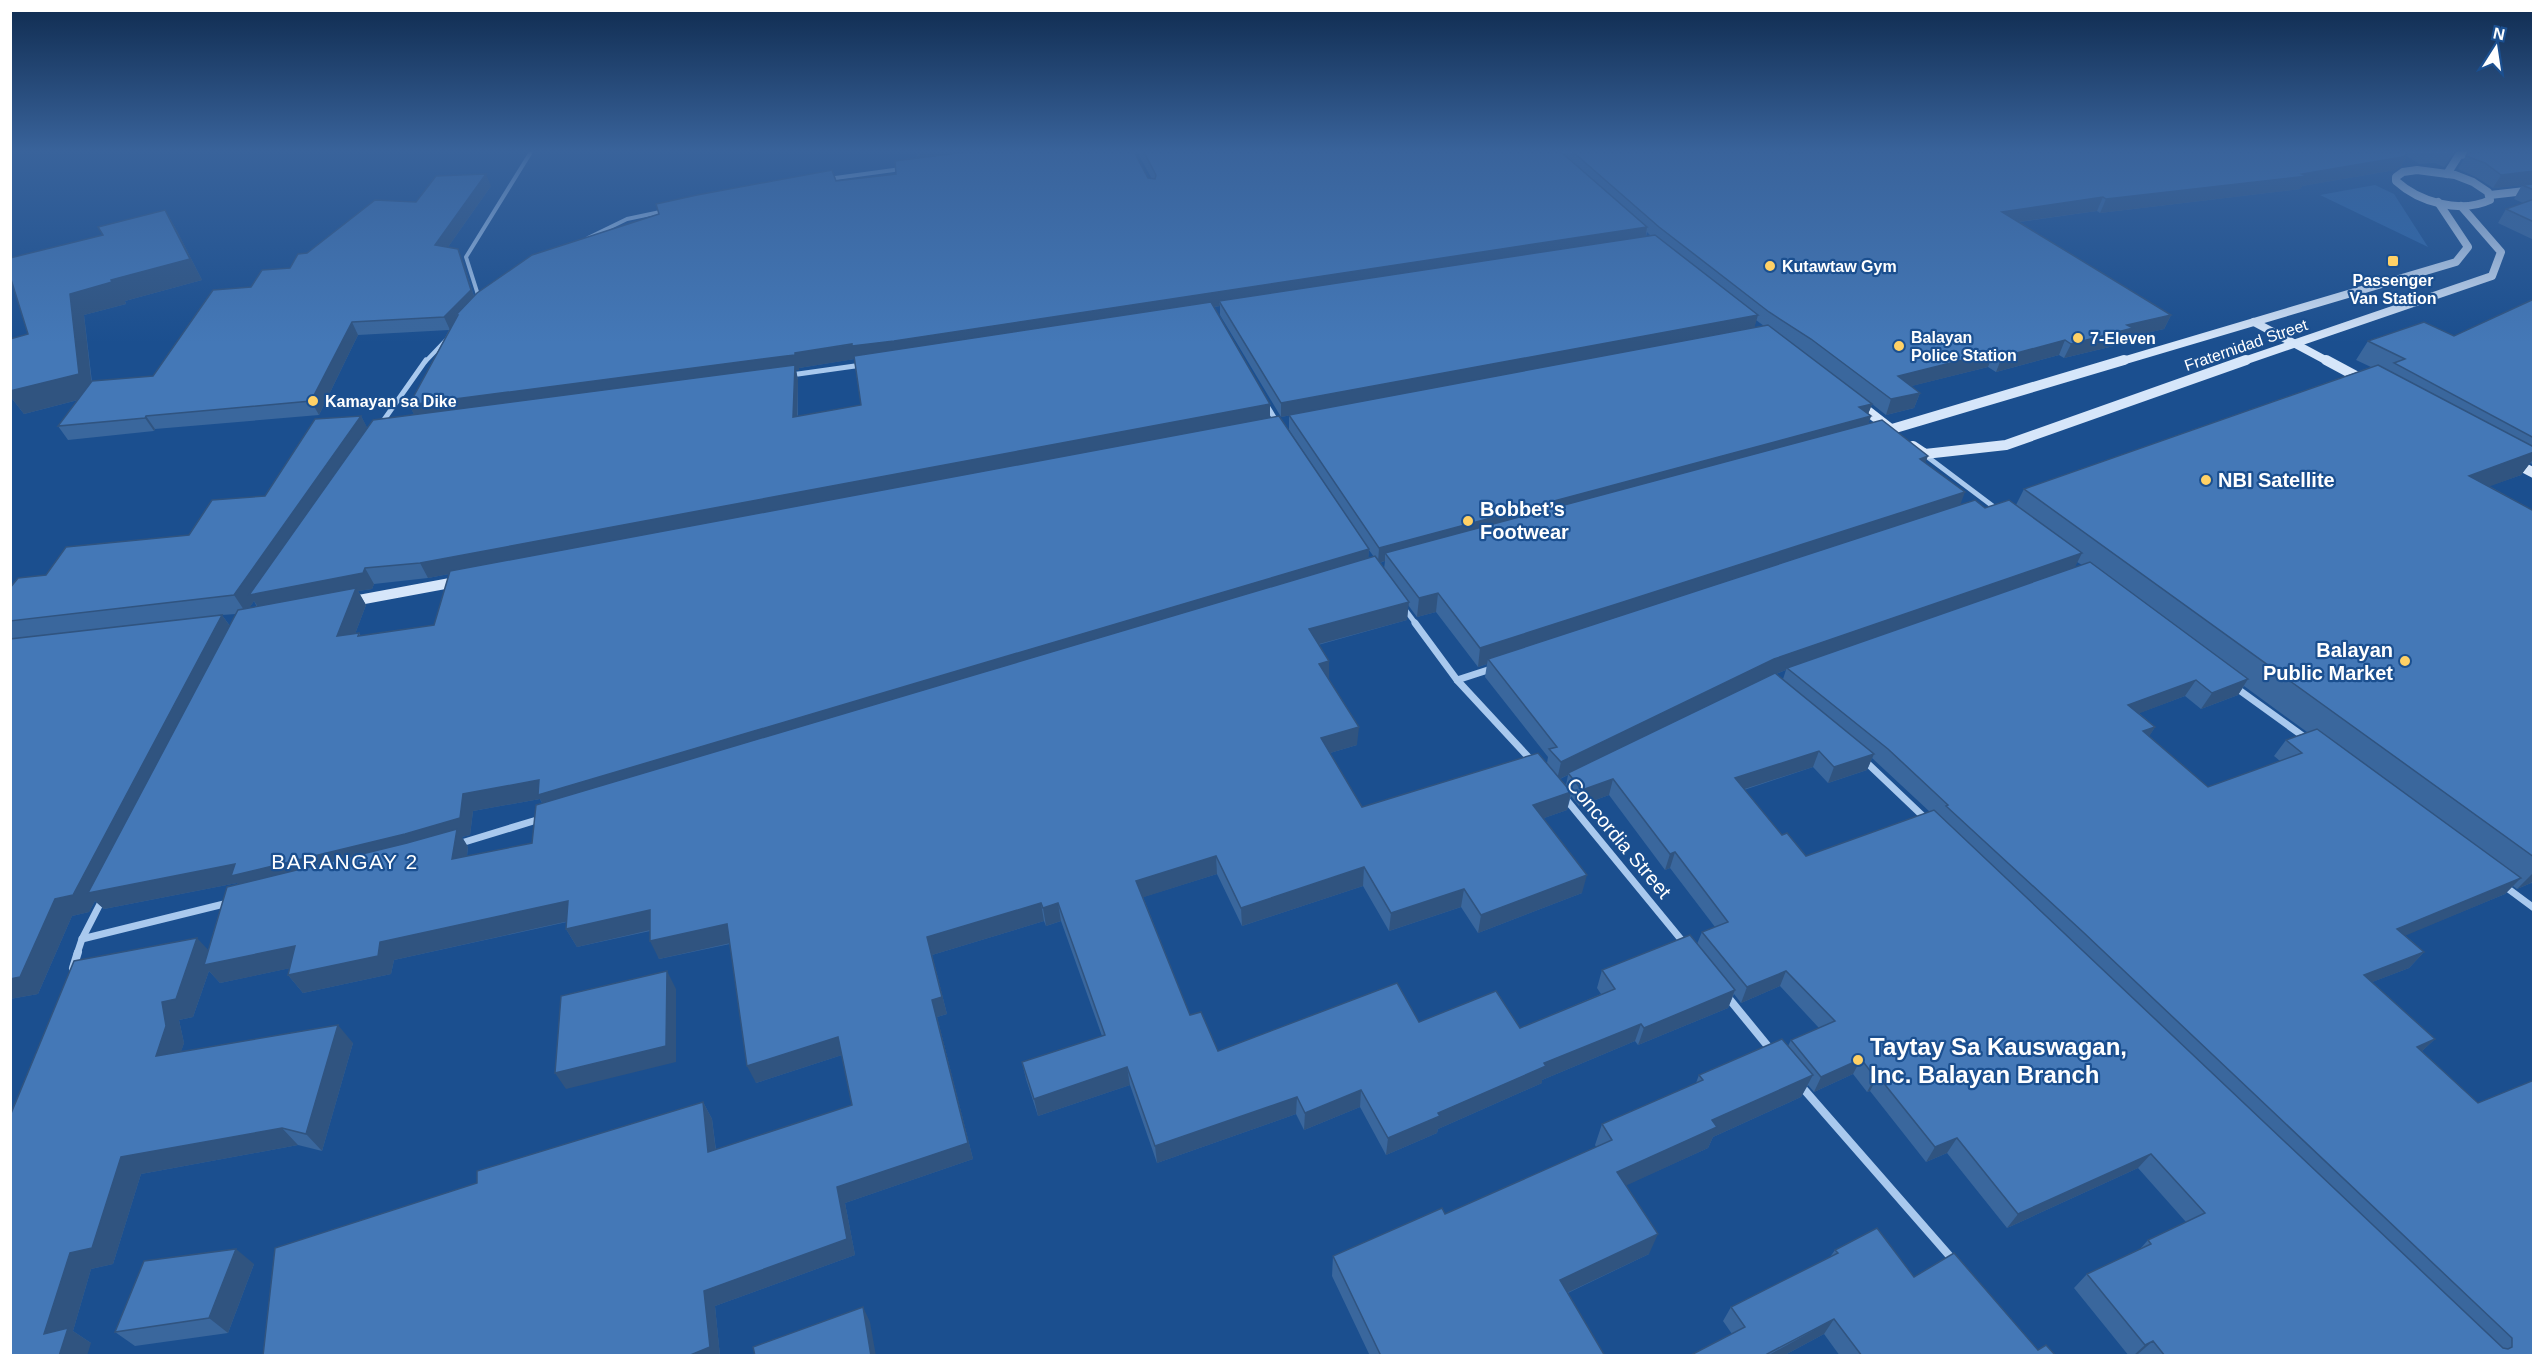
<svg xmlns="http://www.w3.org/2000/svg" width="2544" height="1366" viewBox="0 0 2544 1366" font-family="Arial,sans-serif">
  <rect width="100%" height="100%" fill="#1b4f8f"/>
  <!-- green -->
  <polygon fill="#2e69ad" points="2375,185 2394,194 2428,247 2320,195"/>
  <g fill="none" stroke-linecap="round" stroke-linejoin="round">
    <!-- street-far3 -->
    <g stroke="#a9c9ee" stroke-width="4">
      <polyline points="828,179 901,169"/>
      <polyline points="588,238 627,219 665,211"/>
      <polyline points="479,298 466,257 531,152"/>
      <polyline points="425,362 446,340"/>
    </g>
    <!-- street-far2 -->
    <g stroke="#a9c9ee" stroke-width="5">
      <polyline points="791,375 862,365"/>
      <polyline points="1266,404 1278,424"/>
      <polyline points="381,424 426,360"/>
      <polyline points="1925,455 1998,510"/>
      <polyline points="1404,608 1416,624"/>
    </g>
    <!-- street-far1 -->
    <g stroke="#a9c9ee" stroke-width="7">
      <polyline points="1415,623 1457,680 1532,761"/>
      <polyline points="1457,680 1491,669"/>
      <polyline points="2235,687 2307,739"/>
      <polyline points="1865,761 1927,820"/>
      <polyline points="1565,798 1684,943"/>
      <polyline points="458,844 540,819"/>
      <polyline points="2503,885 2534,908"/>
      <polyline points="82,939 228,903"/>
      <polyline points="77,954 82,939 102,900"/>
    </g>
    <!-- street -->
    <g stroke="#a9c9ee" stroke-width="8">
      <polyline points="73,968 78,952"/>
      <polyline points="1726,995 1771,1050"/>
      <polyline points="1801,1086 1954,1261"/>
    </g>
    <!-- secondary-far1 -->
    <g stroke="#d6e6fa" stroke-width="8">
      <path d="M 2417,170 L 2455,175 L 2473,182 L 2488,192 L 2490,200 C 2460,214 2419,202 2396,181 L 2396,177 L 2403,172 Z"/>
      <polyline points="2447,174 2459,155 2486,152"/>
      <polyline points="2490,195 2534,190"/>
      <polyline points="2254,322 2329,362"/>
      <polyline points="2119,362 2456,262 2468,247 2438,202"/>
      <polyline points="2241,362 2492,276 2501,252 2461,206"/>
    </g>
    <!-- secondary -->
    <g stroke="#d6e6fa" stroke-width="10">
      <polyline points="2326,360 2367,382"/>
      <polyline points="1856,402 1892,430"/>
      <polyline points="1892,429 2124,360"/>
      <polyline points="1913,446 1925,454 2006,445 2246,360"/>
      <polyline points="2511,461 2534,473"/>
      <polyline points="348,602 461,581"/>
    </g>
  </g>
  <!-- wall -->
  <g fill="#3a679d" fill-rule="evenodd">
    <path d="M 916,152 L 1134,152 L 1148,178 L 1152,179 L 1137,152 L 1787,152 L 1789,154 L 1804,152 L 2455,152 L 2444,167 L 2435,163 L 2419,164 L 2407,156 L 2401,166 L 2395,170 L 2302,186 L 2300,189 L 2100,213 L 2097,211 L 2019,222 L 2171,315 L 2164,329 L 2129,337 L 2126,343 L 2064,358 L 2059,355 L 1996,372 L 1988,367 L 1911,386 L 1920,393 L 1914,408 L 1886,415 L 1872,404 L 1868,414 L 1871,416 L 1868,424 L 1926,463 L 1960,505 L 1985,508 L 2016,505 L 2024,489 L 2371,367 L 2356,360 L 2368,341 L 2454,336 L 2534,299 L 2534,465 L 2530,463 L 2521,475 L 2489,486 L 2534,511 L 2534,884 L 2531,883 L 2517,889 L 2513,886 L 2505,894 L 2405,935 L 2424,952 L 2409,968 L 2372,982 L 2435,1039 L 2422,1051 L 2534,1356 L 2140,1356 L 2138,1354 L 2135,1356 L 2129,1356 L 2074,1288 L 2087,1274 L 2140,1249 L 2148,1240 L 2186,1222 L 2138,1168 L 2007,1228 L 1947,1153 L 1926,1162 L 1870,1091 L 1867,1092 L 1853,1074 L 1814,1092 L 1808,1085 L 1801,1097 L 1713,1137 L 1708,1148 L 1626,1185 L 1649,1254 L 1568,1293 L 1605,1356 L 1370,1356 L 1332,1276 L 1333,1256 L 1445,1214 L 1596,1147 L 1595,1145 L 1602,1124 L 1696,1083 L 1699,1075 L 1788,1046 L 1791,1040 L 1819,1028 L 1780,986 L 1741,1003 L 1734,994 L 1728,1008 L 1638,1045 L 1635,1041 L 1542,1080 L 1542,1083 L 1438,1129 L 1437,1133 L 1386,1155 L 1360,1107 L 1304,1130 L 1296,1114 L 1157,1163 L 1130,1085 L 1038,1116 L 1026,1079 L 1022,1062 L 1102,1036 L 1061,921 L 1046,926 L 1044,921 L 932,955 L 947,1014 L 937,1017 L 973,1159 L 845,1203 L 855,1255 L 715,1306 L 720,1356 L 263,1356 L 477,1183 L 703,1102 L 712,1119 L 716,1150 L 852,1105 L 842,1055 L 756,1083 L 730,944 L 659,959 L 650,931 L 577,947 L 566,929 L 567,922 L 394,960 L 391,974 L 303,993 L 288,975 L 290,968 L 220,983 L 209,971 L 193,1017 L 179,1020 L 184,1043 L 181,1051 L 353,1043 L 322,1151 L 298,1145 L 141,1174 L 113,1264 L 91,1269 L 73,1331 L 91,1343 L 10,1356 L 208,950 L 238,884 L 237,883 L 104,909 L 95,901 L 89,912 L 72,916 L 38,994 L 10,999 L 10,588 L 46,575 L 189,535 L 265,496 L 361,416 L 367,428 L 414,414 L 409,405 L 449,330 L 358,335 L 319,415 L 155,429 L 154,431 L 68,440 L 58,426 L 78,400 L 24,414 L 10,396 L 10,339 L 28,334 L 103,235 L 165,210 L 177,231 L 202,280 L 125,301 L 126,304 L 84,315 L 92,382 L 153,376 L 251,287 L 290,268 L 307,253 L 416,202 L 491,186 L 448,247 L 463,262 L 474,296 L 836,181 L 896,174 L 918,158 ZM 1647,232 L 1651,236 L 1646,237 ZM 1220,306 L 1220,315 L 1281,417 L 1354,403 L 1289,415 L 1289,430 L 1344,512 L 1270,418 L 1270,404 L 1214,307 ZM 1756,320 L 1764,326 L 1754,328 ZM 854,359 L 861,405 L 798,416 L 798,380 L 796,370 L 799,370 L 799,368 ZM 1369,550 L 1374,557 L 1368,558 ZM 1385,561 L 1384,569 L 1380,563 ZM 2077,562 L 2082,565 L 2074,568 ZM 449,574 L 434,625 L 361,636 L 359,633 L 355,634 L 366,605 L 358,591 L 372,589 L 374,584 L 428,578 ZM 254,601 L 257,607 L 249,608 ZM 1408,605 L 1417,617 L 1436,612 L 1478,667 L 1487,664 L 1485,677 L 1548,757 L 1547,763 L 1362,807 L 1330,753 L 1357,745 L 1328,680 L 1318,645 L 1407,620 ZM 236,614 L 230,626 L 222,615 ZM 1786,670 L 1783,679 L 1776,674 ZM 2244,686 L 2307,732 L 2286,740 L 2274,756 L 2280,761 L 2208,787 L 2149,736 L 2155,727 L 2139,713 L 2185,696 L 2201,709 L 2238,695 ZM 1872,758 L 1930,812 L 1806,856 L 1782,835 L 1744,790 L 1813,767 L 1828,783 L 1867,770 ZM 1568,775 L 1566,785 L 1560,779 ZM 1609,795 L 1665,870 L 1670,868 L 1715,927 L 1702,932 L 1697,944 L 1602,970 L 1597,988 L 1601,994 L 1520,1028 L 1419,1022 L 1218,1051 L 1190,1015 L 1143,897 L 1217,874 L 1242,926 L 1363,886 L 1389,931 L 1461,907 L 1478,933 L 1582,893 L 1544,818 L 1567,810 L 1571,796 L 1579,806 ZM 540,799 L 542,803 L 532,843 L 467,856 L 468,847 L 462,837 L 470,835 L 473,811 Z"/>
    <polygon points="2468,152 2534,152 2534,184 2493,188 2476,177 2458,169"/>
    <polygon points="2534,184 2534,240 2498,223 2506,209 2523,203 2514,199 2522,185"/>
    <polygon points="1835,1250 1914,1277 2038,1350 2056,1356 1840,1356 1824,1334 1783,1356 1689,1356 1732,1334 1723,1321 1731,1307 1830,1257"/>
    <polygon points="254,1264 228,1333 135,1346 115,1332"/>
  </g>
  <!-- shaded-wall -->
  <g fill="#305480">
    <polygon points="918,152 1013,152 920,164"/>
    <polygon points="2408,153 2401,166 2395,170 2302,186 2300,189 2100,213 2106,199 2302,174"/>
    <polygon points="2534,171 2533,184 2493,188 2501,175"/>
    <polygon points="486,174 491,186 441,257 435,245"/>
    <polygon points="2103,197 2097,211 1997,225 2002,212"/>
    <polygon points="165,210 177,231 202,280 125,301 126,304 84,315 93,396 24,414 10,396 10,391 70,294 111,280"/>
    <polygon points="1647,227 1645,241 1219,301 1220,306 898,356 855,359 799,368 799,370 796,370 798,380 797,432 417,420 409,405 795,353"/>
    <polygon points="458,249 463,262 476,303 458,315 456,315 459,321 450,330 444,317"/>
    <polygon points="1758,315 1754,329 1281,417 1281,403"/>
    <polygon points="2171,315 2164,329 2129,337 2126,343 2064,358 2071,344 2127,325"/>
    <polygon points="352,322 358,335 319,415 311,401"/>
    <polygon points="2065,340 2059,355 1996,372 2002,357"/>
    <polygon points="1994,352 1988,367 1892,391 1898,376"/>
    <polygon points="1920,393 1914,408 1886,415 1891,399"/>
    <polygon points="1270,404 1270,419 428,578 420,563"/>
    <polygon points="1872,404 1867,417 1871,416 1866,431 1385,553 1385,561 1378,563 1379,548 1859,407"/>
    <polygon points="146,416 155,429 154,431 145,418"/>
    <polygon points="361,416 370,433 365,568 374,584 372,589 358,591 366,605 348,653 260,610 254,601 246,613 234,595"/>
    <polygon points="2534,452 2534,458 2521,475 2452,500 2469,476"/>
    <polygon points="1928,456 1921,475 1920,459"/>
    <polygon points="1965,492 1958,511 1488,659 1487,664 1478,667 1480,648"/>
    <polygon points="1369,549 1368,566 547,812 540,799 473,811 470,835 462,837 468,847 464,877 245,893 237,883 104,909 95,901 89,912 72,916 38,994 10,999 10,979 55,899 222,615 234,632 463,794"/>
    <polygon points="2082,553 2073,571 1787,668 1786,670 1768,677 1568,773 1568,775 1557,780 1561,762 1774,659"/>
    <polygon points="1438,593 1436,612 1417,617 1419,598"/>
    <polygon points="1409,602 1407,620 1308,647 1309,629"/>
    <polygon points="1329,661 1329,680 1319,664"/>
    <polygon points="2248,679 2238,695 2201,709 2212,693"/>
    <polygon points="2196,680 2185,696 2119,721 2128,705"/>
    <polygon points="1359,727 1357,745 1320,756 1321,738"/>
    <polygon points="2155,727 2145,743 2143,731"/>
    <polygon points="1819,751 1813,767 1729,794 1735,778"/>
    <polygon points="1874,754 1867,770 1828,783 1834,767"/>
    <polygon points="1613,779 1609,795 1579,806 1582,790"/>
    <polygon points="1571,792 1567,810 1530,823 1533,805"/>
    <polygon points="1675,852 1670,868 1665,870 1670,854"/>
    <polygon points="1216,856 1217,874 1138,899 1136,881"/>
    <polygon points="1364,867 1363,886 1242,926 1241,908"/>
    <polygon points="2534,872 2534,880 2531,883 2517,889"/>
    <polygon points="1587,875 1582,893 1478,933 1481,915"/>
    <polygon points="2521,878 2505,894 2383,945 2397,929"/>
    <polygon points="1464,889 1461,907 1389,931 1391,913"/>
    <polygon points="568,901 578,919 394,960 391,974 303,993 288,975 380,942"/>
    <polygon points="1041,903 1044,921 932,955 947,1014 937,1017 973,1159 845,1203 855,1255 715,1306 720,1356 688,1356 704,1291 837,1187 932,1000 927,937"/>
    <polygon points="1058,903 1061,921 1046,926 1043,908"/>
    <polygon points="650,910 659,928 577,947 566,929"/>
    <polygon points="727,924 735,942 659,959 650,941"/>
    <polygon points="197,938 214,956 295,946 310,964 220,983 209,971 193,1017 179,1020 184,1043 174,1073 156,1056 162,1002"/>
    <polygon points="2424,952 2409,968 2349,991 2364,975"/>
    <polygon points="667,971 676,989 676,1062 566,1089 555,1073"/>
    <polygon points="1786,971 1780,986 1741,1003 1747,987"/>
    <polygon points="1735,990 1728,1008 1638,1045 1644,1028"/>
    <polygon points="1641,1024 1635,1041 1542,1080 1542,1083 1438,1129 1437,1133 1386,1155 1388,1138 1438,1113 1544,1063"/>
    <polygon points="338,1025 353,1043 322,1151 306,1134"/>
    <polygon points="838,1037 845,1054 756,1083 747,1066"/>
    <polygon points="2435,1039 2419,1054 2417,1047"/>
    <polygon points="1861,1059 1853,1074 1814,1092 1821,1077"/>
    <polygon points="1127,1067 1130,1085 1038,1116 1034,1099"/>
    <polygon points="1813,1075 1801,1097 1713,1137 1708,1148 1610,1193 1617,1172 1712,1120"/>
    <polygon points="1878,1076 1870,1091 1867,1092 1875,1077"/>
    <polygon points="1361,1090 1360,1107 1304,1130 1305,1113"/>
    <polygon points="1297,1097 1296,1114 1157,1163 1155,1146"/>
    <polygon points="703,1102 712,1119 718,1169 708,1152"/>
    <polygon points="282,1128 298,1145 141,1174 113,1264 91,1269 73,1331 91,1343 87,1356 59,1356 44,1334 70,1253 121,1157"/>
    <polygon points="1957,1138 1947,1153 1926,1162 1935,1147"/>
    <polygon points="2151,1154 2138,1168 2007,1228 2018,1214"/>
    <polygon points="1658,1234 1649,1254 1554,1299 1560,1280"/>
    <polygon points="236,1249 254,1264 228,1333 209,1318"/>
    <polygon points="863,1307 870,1322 876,1356 871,1356"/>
    <polygon points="1834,1319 1824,1334 1783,1356 1767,1356"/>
    <polygon points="2153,1341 2138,1354 2133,1356 2145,1345"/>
  </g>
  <!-- building -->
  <g fill="#4478b7" stroke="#305480" stroke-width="1.5">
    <polygon points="966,152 1134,152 1148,178 1155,179 1156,175 1144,152 1561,152 1647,227 894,341 852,346 852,344 795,353 795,355 786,356 409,405 458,315 456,315 477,293 532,255 659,214 656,204 697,195 832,170 836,181 896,174 895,161"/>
    <polygon points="1573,152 1787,152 1789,154 1804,152 2407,152 2408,153 2402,157 2302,174 2307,176 2106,199 2103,197 2002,212 2171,315 2127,325 2133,328 2071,344 2065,340 2002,357 1994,352 1898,376 1920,393 1891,399 1811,339 1769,312 1659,227"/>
    <polygon points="2468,152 2534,152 2534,171 2501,175 2485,163 2466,156"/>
    <polygon points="486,174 435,245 458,249 471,290 444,317 352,322 311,401 146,416 145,418 58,426 92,381 153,376 213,290 251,287 262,270 290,268 298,254 307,253 375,200 416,202 436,176"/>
    <polygon points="2534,184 2534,190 2522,185"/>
    <polygon points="2534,199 2534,222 2506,209"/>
    <polygon points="165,210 190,259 111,280 112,282 70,294 79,374 10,391 10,339 28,334 10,276 10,258 103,235 98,227"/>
    <polygon points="1655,235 1758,315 1281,403 1219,301"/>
    <polygon points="2534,299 2534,438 2394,363 2405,359 2368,341 2424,322 2454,336"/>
    <polygon points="1211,302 1270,404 420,563 365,568 363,573 249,595 373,420 795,365 793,417 861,405 854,356"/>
    <polygon points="1768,325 1872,404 1859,407 1871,416 1379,548 1289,415"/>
    <polygon points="2378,365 2534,447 2534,452 2469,476 2534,511 2534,857 2024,489"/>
    <polygon points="361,416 234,595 10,621 10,588 18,578 46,575 66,547 189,535 212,500 265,496 315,419"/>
    <polygon points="1279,416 1369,549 538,795 539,780 463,794 460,818 405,834 231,876 235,864 88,893 238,610 356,588 337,636 359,633 358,636 434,625 450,571"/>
    <polygon points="1882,420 1928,456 1920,459 1965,492 1480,648 1438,593 1419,598 1385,553"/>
    <polygon points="1975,500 1985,508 2009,500 2082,553 1774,659 1561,762 1549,749 1557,747 1488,659"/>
    <polygon points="1375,556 1409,602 1309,629 1329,661 1319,664 1359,727 1321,738 1362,807 1538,753 1571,792 1533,805 1587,875 1481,915 1464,889 1391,913 1364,867 1241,908 1216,856 1136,881 1190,1015 1201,1012 1218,1051 1397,983 1419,1022 1496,991 1520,1028 1615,989 1602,970 1690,935 1735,990 1644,1028 1641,1024 1544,1063 1546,1066 1438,1113 1440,1116 1388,1138 1361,1090 1305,1113 1297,1097 1155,1146 1127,1067 1034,1099 1022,1062 1105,1035 1058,903 1043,908 1041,903 927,937 942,997 932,1000 968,1143 837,1187 847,1239 704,1291 710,1347 688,1356 263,1356 275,1248 477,1183 477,1171 703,1102 708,1152 852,1105 838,1037 747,1066 727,924 650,941 650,910 566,929 568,901 380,942 378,956 288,975 295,946 204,965 227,887 407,843 457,829 452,859 532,843 536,805"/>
    <polygon points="2090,562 2248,679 2212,693 2196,680 2128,705 2155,727 2143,731 2208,787 2302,753 2286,740 2317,729 2521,878 2397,929 2424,952 2364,975 2435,1039 2417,1047 2478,1103 2534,1080 2534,1356 2165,1356 2153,1341 2145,1345 2087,1274 2151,1244 2148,1240 2205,1213 2151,1154 2018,1214 1957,1138 1935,1147 1878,1076 1875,1077 1861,1059 1821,1077 1791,1040 1835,1021 1786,971 1747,987 1702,932 1728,922 1675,852 1670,854 1613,779 1582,790 1568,773 1775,673 1874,754 1834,767 1819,751 1735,778 1782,835 1787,833 1806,856 1934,810 2503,1348 2508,1349 2512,1347 2512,1338 2083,932 1946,806 1948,805 1888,749 1787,668"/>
    <polygon points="222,615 73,895 55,899 20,977 10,979 10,639"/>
    <polygon points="197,938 176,999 162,1002 166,1026 156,1056 338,1025 306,1134 282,1128 121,1157 92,1248 70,1253 44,1334 68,1328 59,1356 10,1356 10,1116 74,961"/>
    <polygon points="667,971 666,1046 555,1073 561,996"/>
    <polygon points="1782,1039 1813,1075 1712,1120 1717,1127 1617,1172 1658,1234 1560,1280 1605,1356 1381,1356 1333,1256 1442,1208 1445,1214 1612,1140 1602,1124 1703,1080 1699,1075"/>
    <polygon points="1877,1228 1914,1277 1954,1253 2038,1350 2046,1345 2056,1356 1862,1356 1834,1319 1767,1354 1768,1356 1689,1356 1745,1327 1731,1307 1838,1253 1835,1250"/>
    <polygon points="236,1249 209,1318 115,1332 144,1261"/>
    <polygon points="863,1307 871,1356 755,1356 753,1347"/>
  </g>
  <!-- sky -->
  <linearGradient id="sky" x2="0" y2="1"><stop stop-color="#0f2b4f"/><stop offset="0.44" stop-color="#39639b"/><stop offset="1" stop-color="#39639b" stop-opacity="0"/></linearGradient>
  <rect width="2544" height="343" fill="url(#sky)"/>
  <!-- markers -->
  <g fill="#ffd166" stroke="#1b4f8f" stroke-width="2">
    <rect x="2387" y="255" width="12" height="12" rx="3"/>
    <circle cx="1770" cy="266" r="6"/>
    <circle cx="2078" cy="338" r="6"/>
    <circle cx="1899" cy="346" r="6"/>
    <circle cx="313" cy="401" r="6"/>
    <circle cx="2206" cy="480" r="6"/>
    <circle cx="1468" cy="521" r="6"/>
    <circle cx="2405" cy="661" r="6"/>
    <circle cx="1858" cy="1060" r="6"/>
  </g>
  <g text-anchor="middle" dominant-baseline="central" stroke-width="4.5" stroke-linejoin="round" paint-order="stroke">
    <!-- far-poi labels -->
    <g font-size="16" font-weight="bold" fill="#fff" stroke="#1b4f8f" text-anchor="start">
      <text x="1782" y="266">Kutawtaw Gym</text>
      <text x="2393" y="280" text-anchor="middle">Passenger<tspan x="2393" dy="18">Van Station</tspan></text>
      <text x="1911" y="337">Balayan<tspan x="1911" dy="18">Police Station</tspan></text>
      <text x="2090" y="338">7-Eleven</text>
      <text x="325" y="401">Kamayan sa Dike</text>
    </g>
    <!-- far-street labels -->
    <g font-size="16" fill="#fff" stroke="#1b4f8f">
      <text transform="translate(2246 345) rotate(-19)">Fraternidad Street</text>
    </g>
    <!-- poi labels -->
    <g font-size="20" font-weight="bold" fill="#fff" stroke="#1b4f8f" text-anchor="start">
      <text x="2218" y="480">NBI Satellite</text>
      <text x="1480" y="509">Bobbet’s<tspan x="1480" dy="23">Footwear</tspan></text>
      <text x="2393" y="650" text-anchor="end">Balayan<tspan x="2393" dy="23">Public Market</tspan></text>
    </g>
    <!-- street labels -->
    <g font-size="20" fill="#fff" stroke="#1b4f8f">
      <text transform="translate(1619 838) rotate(50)">Concordia Street</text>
    </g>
    <!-- neighbourhood labels -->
    <g font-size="21" letter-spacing="1.5" fill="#fff" stroke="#1b4f8f">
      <text x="345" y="861">BARANGAY 2</text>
    </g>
    <!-- near-poi labels -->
    <g font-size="24" font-weight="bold" fill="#fff" stroke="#1b4f8f" text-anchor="start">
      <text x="1870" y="1046">Taytay Sa Kauswagan,<tspan x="1870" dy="28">Inc. Balayan Branch</tspan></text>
    </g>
  </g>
  <!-- border -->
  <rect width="2544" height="1366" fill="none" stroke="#ffffff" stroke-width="24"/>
  <!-- north arrow -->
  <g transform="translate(2496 48) rotate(12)" stroke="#1b4f8f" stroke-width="4.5" paint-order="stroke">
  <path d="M0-4.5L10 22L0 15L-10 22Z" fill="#ffffff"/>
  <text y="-9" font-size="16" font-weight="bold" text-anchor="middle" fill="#ffffff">N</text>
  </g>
</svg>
